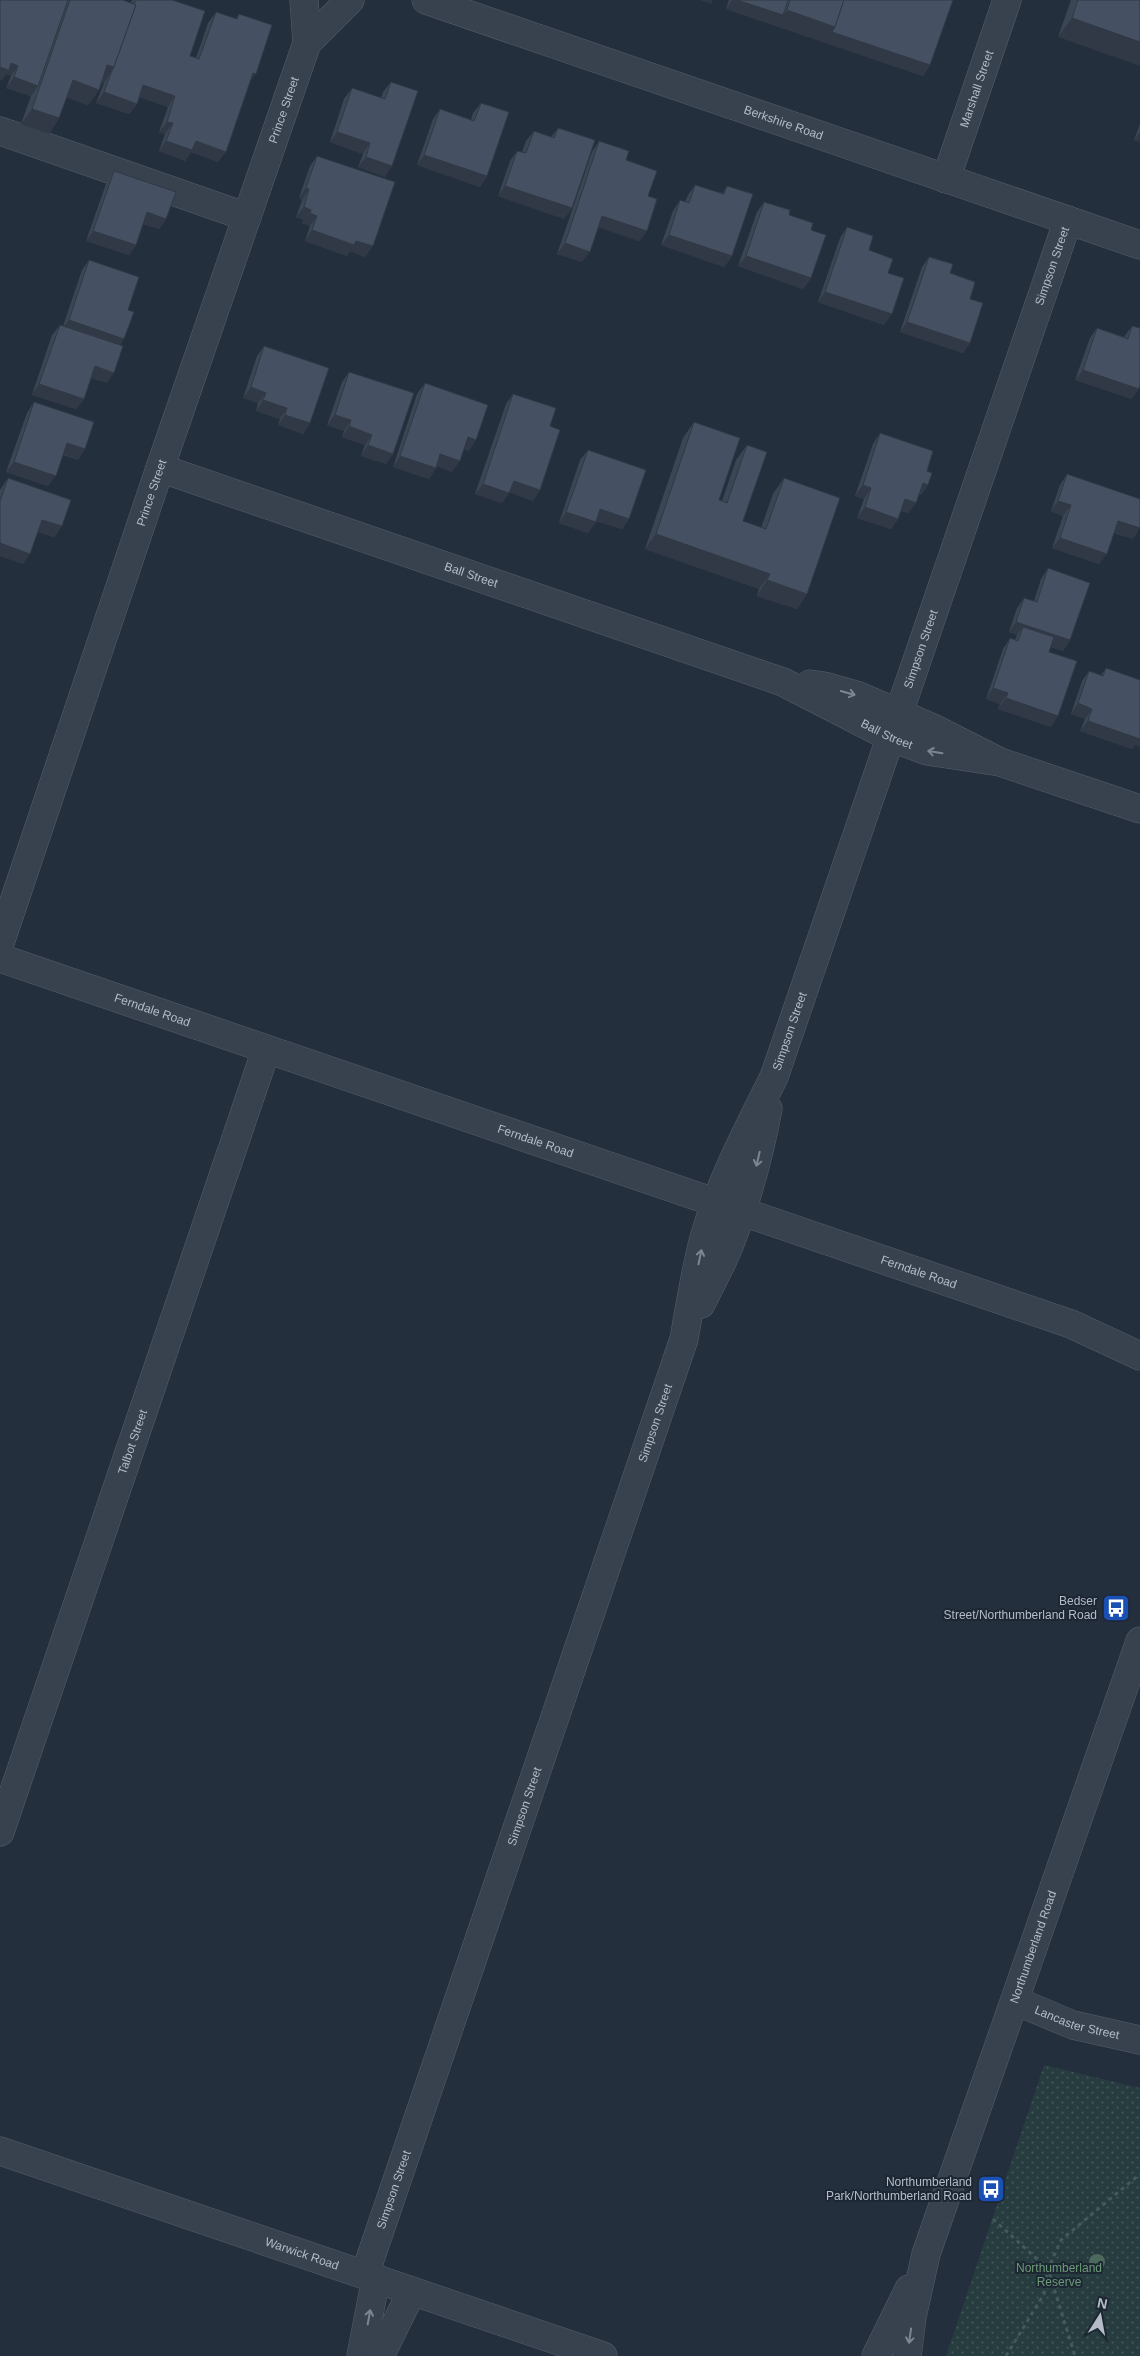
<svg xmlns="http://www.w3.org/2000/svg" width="1140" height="2356" viewBox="0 0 1140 2356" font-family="Arial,sans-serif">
  <defs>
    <pattern id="grass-dots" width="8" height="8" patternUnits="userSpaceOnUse" patternTransform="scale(1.25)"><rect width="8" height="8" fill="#263c3f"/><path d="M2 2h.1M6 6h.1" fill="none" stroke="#435659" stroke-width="1.8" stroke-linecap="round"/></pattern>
  </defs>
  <rect width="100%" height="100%" fill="#242f3e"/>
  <!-- grass -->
  <polygon fill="url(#grass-dots)" points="1044,2065 1140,2088 1140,2356 946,2356"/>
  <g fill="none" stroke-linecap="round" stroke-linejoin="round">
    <!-- minor casing -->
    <g stroke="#565f6c" stroke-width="29">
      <g id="minor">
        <path id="s1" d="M 426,0 L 1140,245"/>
        <polyline points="307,43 350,0"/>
        <polyline points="0,131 247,217"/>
        <path id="s2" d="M 946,179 L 1007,0"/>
        <path id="s3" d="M 160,468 L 783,682 L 890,737 L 927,751 L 1000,762"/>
        <polyline points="810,684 824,686 859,696 933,728 1000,762 1140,809"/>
        <path id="s4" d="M 0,943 L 160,468 L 307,43 L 304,0"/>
        <path id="s5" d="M 0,958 L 1071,1324 L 1140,1356"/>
        <path d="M 701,1304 C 710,1285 721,1266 729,1246 C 747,1201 759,1156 768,1109"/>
        <path id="s6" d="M 0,1832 L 266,1050"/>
        <path id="s7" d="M 1016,2001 L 1073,2025 L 1140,2040"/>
        <path id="s8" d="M 0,2151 L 603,2356"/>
        <path id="s9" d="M 365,2274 L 684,1339 C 690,1306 695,1271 704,1238 C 720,1182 748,1129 774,1077 L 1068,220"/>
        <polyline points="361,2356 376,2278"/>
        <polyline points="380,2356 412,2291"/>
        <polyline points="876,2356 909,2289"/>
        <path id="s10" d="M 907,2356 L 912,2317 L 926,2254 L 1140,1641"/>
      </g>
    </g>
    <!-- path -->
    <g stroke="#44595c" stroke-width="3" stroke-dasharray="4 4" stroke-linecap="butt">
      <polyline points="993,2219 1048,2269 1075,2356"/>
      <polyline points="1006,2356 1044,2294 1048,2269 1061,2240 1140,2174"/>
    </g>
    <!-- minor -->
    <use href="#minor" stroke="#38414e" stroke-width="28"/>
  </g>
  <!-- trees -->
  <circle fill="#4b6a5d" cx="1097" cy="2262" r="8"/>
  <!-- wall -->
  <g fill="#3b4654">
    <polygon points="0,0 123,0 131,3 132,0 172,0 190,56 196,58 208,23 216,12 236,19 239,14 250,82 218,162 191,152 185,161 159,151 165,134 159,132 168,107 139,97 137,104 129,114 96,103 104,83 101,82 99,90 88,105 67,97 59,118 49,134 21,124 31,96 6,88 11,76 6,74 2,80"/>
    <polygon points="729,0 953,0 930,65 923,76 726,9"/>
    <polygon points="1071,0 1140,0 1058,37"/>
    <polygon points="391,82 385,177 358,167 363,154 330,142 344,99 352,88 381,98 383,92"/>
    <polygon points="481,103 487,176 480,187 417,165 433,119 440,109 471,120 473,113"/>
    <polygon points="1140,124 1140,142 1134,140"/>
    <polygon points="558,128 572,208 564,219 498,196 510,161 517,151 522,152 526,141 534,131 551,137"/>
    <polygon points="599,141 626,160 648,196 647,231 639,241 598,227 582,262 557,254 592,152"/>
    <polygon points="317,156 365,257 350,251 347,256 305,241 310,226 302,223 304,220 296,217 302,200 299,198 310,166"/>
    <polygon points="114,171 166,219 159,229 143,224 136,245 129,255 86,241 107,181"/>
    <polygon points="695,185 722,194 727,186 732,256 724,267 661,245 673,211 680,200 685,202 688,195"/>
    <polygon points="764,202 789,215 811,230 811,278 803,289 738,266 757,212"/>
    <polygon points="847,227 888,273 884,325 818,302 840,238"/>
    <polygon points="929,257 950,273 970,299 970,343 963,353 900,332 922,267"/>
    <polygon points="89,260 128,310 120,345 107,383 91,378 84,399 76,409 32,395 52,335 60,325 63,326 82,270"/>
    <polygon points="1132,326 1132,399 1075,380 1090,338 1097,328 1124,337"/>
    <polygon points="264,346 310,423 303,434 278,425 280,419 256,411 258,403 243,398 257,356"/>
    <polygon points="349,372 393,454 386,464 361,456 365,445 342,437 344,431 327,425 342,382"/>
    <polygon points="425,383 469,451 464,449 452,472 437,466 429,479 393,467 417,394"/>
    <polygon points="513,394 540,490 533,501 509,492 502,503 475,494 506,404"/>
    <polygon points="34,402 85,449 78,460 63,455 48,486 6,472 27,413"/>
    <polygon points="694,422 719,500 722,501 736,460 747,445 743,521 761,528 773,494 784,478 807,594 797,609 757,596 759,589 645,549 683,438"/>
    <polygon points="880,433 927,471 928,485 921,495 919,495 916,503 908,513 901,511 898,519 891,529 857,518 864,499 855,496 873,444"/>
    <polygon points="588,450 629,519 622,529 596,521 588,533 559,523 580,460"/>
    <polygon points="1067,474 1133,539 1114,533 1099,564 1052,548 1063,516 1051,511 1060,485"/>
    <polygon points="8,478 62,526 54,537 38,532 23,564 0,556 0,490"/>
    <polygon points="1048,568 1070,640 1063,651 1051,647 1049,652 1051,727 998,709 1000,704 986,699 1003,649 1010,638 1015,640 1017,635 1009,632 1017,608 1024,598 1034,601 1041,579"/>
    <polygon points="1106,668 1135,745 1132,749 1080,731 1085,719 1071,714 1082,681 1089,671 1101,675"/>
  </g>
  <!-- shaded-wall -->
  <g fill="#303945">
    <polygon points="700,0 713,0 711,4"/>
    <polygon points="732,0 737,0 783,15 787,10 835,27 930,65 923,76 726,9"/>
    <polygon points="1072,18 1140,42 1140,66 1058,37"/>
    <polygon points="11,63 18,66 11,76 6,74 2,80 0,80 0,67"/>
    <polygon points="107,65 114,67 104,83 96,81"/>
    <polygon points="253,73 256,74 248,84"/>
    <polygon points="14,77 38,86 31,96 6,88"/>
    <polygon points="73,80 99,90 88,105 62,96"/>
    <polygon points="143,85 175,96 168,107 136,96"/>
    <polygon points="104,92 137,104 129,114 96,103"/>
    <polygon points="32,109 59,118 49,134 21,124"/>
    <polygon points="167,122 173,123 165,134 159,132"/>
    <polygon points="337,132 370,143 363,154 330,142"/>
    <polygon points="1140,132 1140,142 1134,140"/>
    <polygon points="166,141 196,141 226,152 218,162 191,152 185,161 159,151"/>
    <polygon points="424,155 487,176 480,187 417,165"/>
    <polygon points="366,157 392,166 385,177 358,167"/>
    <polygon points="505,186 572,208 564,219 498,196"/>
    <polygon points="306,188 309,189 302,200 299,198"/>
    <polygon points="304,207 311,210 304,220 296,217"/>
    <polygon points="147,212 166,219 159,229 140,223"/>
    <polygon points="310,213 317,216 310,226 302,223"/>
    <polygon points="602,216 647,231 639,241 595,226"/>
    <polygon points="312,230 356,241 373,246 365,257 350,251 347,256 305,241"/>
    <polygon points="93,231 136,245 129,255 86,241"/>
    <polygon points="669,235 732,256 724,267 661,245"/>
    <polygon points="565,243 590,252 582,262 557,254"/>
    <polygon points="746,256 811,278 803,289 738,266"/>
    <polygon points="825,292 892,314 884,325 818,302"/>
    <polygon points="69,320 124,339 117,350 61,330"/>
    <polygon points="907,322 970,343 963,353 900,332"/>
    <polygon points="95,366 114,373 107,383 87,377"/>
    <polygon points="1083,370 1139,389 1132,399 1075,380"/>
    <polygon points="39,384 84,399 76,409 32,395"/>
    <polygon points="251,387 266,393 258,403 243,398"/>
    <polygon points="263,400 287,408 280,419 256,411"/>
    <polygon points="285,415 310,423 303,434 278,425"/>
    <polygon points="335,415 351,420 344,431 327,425"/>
    <polygon points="349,426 372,435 365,445 342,437"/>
    <polygon points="468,437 476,440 469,451 460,448"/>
    <polygon points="67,443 85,449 78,460 60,453"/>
    <polygon points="368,445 393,454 386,464 361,456"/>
    <polygon points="440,454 460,461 452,472 433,465"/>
    <polygon points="400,456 436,468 429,479 393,467"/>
    <polygon points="14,462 56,476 48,486 6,472"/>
    <polygon points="514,481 540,490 533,501 506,491"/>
    <polygon points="923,483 928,485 921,495 916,494"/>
    <polygon points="483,484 509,493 502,503 475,494"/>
    <polygon points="863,485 871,488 864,499 855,496"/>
    <polygon points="905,499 916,503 908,513 898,510"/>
    <polygon points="1058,501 1071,505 1063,516 1051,511"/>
    <polygon points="865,507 898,519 891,529 857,518"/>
    <polygon points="600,509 629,519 622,529 593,520"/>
    <polygon points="566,512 596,522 588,533 559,523"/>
    <polygon points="42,520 62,526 54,537 34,531"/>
    <polygon points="1118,521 1140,528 1133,539 1111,531"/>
    <polygon points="656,534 770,574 759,589 645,549"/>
    <polygon points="1060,538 1107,554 1099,564 1052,548"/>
    <polygon points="0,543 30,554 23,564 0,556"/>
    <polygon points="767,580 807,594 797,609 757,596"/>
    <polygon points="1016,622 1070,640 1063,651 1020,636 1023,627 1017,635 1009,632"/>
    <polygon points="993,688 1008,693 1000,704 986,699"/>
    <polygon points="1006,698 1058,716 1051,727 998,709"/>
    <polygon points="1078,703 1092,709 1085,719 1071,714"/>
    <polygon points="1088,721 1140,736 1140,747 1135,745 1132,749 1080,731"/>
  </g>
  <!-- building -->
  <g fill="#455162" stroke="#303945">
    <polygon points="0,0 68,0 38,86 14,77 18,66 11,63 9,70 0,67"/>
    <polygon points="70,0 123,0 136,5 114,67 107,65 99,90 73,80 59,118 32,109"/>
    <polygon points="136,0 172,0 205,11 190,56 199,59 216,12 237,19 239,14 272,25 256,74 253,73 226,152 196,141 192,150 166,141 173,123 167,122 175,96 143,85 137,104 104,92 111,73 114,67 136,5 134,4"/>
    <polygon points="737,0 788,0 783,15"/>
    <polygon points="790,0 844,0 835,27 787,10"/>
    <polygon points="844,0 953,0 930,65 832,32 835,27"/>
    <polygon points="1078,0 1140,0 1140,42 1072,18"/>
    <polygon points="391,82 418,91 392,166 366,157 370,143 337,132 352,88 385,99"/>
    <polygon points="481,103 509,112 487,176 424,155 440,109 474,121"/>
    <polygon points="558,128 595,140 572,208 505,186 517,151 526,153 534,131 554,138"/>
    <polygon points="599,141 629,151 626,160 657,171 648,196 657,199 647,231 602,216 590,252 565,243"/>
    <polygon points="317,156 395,182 373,246 356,241 354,245 312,230 317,216 310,213 311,210 304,207 309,189 306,188"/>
    <polygon points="114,171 176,192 166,219 147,212 136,245 93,231"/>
    <polygon points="695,185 724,194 727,186 753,194 732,256 669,235 680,200 689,203"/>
    <polygon points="764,202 790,210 789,215 813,223 811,230 826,235 811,278 746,256"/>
    <polygon points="847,227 873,236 869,250 893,259 888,273 904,278 892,314 825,292"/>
    <polygon points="929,257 953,264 950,273 975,282 970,299 983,303 970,343 907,322"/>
    <polygon points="89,260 139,277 128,310 134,312 124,339 69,320"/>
    <polygon points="60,325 123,346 114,373 95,366 84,399 39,384"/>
    <polygon points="1132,326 1140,328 1140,385 1139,389 1083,370 1097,328 1128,339"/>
    <polygon points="264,346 329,368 310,423 285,415 287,408 263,400 266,393 251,387"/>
    <polygon points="349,372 414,393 393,454 368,445 372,435 349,426 351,420 335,415"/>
    <polygon points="425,383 488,405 476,440 468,437 460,461 440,454 436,468 400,456"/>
    <polygon points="513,394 556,408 550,426 560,430 540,490 514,481 509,493 483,484"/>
    <polygon points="34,402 94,422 85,449 67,443 56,476 14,462"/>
    <polygon points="694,422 740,438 719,500 727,503 747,445 767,452 743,521 766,529 784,478 840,498 807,594 767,580 770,574 656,534"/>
    <polygon points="880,433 933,451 927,471 932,473 928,485 923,483 916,503 905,499 898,519 865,507 871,488 863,485"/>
    <polygon points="588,450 646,470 629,519 600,509 596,522 566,512"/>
    <polygon points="1067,474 1140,499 1140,528 1118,521 1107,554 1060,538 1071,505 1058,501"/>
    <polygon points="8,478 71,500 62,526 42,520 30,554 0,543 0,501"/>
    <polygon points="1048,568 1090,583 1070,640 1016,622 1024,598 1037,602"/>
    <polygon points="1023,627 1054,637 1049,652 1077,661 1058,716 1006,698 1008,693 993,688 1010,638 1018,641"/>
    <polygon points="1106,668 1140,680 1140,739 1088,721 1092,709 1078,703 1089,671 1103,676"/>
  </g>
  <!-- one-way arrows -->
  <defs><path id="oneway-shaft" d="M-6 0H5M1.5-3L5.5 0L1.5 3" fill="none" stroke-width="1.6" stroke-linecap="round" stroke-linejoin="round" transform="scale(1.25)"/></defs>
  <g stroke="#7c8592">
    <use href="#oneway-shaft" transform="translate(848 693) rotate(16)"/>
    <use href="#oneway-shaft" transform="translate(935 752) rotate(-171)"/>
    <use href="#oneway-shaft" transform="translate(758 1159) rotate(103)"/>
    <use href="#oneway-shaft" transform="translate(700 1257) rotate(-78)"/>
    <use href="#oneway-shaft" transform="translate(369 2317) rotate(-80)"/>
    <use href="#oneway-shaft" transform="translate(910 2336) rotate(98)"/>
  </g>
  <!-- icons -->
  <defs>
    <g id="bus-square" transform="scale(1.4375)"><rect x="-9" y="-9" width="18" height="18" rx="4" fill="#1a4fb4" stroke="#1d2633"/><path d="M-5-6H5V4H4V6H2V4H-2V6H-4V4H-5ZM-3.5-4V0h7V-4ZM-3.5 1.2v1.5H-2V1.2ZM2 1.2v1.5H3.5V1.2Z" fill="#fff"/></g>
  </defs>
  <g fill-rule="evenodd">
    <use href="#bus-square" x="1116" y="1608"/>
    <use href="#bus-square" x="991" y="2189"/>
  </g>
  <g text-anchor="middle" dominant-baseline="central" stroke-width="4" stroke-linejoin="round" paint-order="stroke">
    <!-- street labels -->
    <g font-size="12" fill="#b4bcc9" stroke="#1d2633">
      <text stroke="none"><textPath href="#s2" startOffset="95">Marshall Street</textPath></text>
      <text stroke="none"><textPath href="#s4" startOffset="880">Prince Street</textPath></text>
      <text stroke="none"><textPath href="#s1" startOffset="378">Berkshire Road</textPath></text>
      <text stroke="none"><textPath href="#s9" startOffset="2124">Simpson Street</textPath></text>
      <text stroke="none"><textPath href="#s4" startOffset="475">Prince Street</textPath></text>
      <text stroke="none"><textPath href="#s3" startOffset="329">Ball Street</textPath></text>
      <text stroke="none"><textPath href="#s9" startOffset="1719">Simpson Street</textPath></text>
      <text stroke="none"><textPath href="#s3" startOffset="775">Ball Street</textPath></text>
      <text stroke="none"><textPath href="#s5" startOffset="161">Ferndale Road</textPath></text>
      <text stroke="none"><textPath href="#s9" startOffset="1315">Simpson Street</textPath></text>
      <text stroke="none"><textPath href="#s5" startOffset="566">Ferndale Road</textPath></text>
      <text stroke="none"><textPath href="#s5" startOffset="971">Ferndale Road</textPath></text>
      <text stroke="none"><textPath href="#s9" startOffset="899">Simpson Street</textPath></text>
      <text stroke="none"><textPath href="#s6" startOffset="412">Talbot Street</textPath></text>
      <text stroke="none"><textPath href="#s9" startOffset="494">Simpson Street</textPath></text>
      <text stroke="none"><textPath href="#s10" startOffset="429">Northumberland Road</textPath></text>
      <text stroke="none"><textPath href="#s7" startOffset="65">Lancaster Street</textPath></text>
      <text stroke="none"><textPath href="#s9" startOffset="89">Simpson Street</textPath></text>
      <text stroke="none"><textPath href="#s8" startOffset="319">Warwick Road</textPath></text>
    </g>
    <!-- poi labels -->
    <g font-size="12" fill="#b4bcc9" stroke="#1d2633" text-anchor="end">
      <text x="1097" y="1601">Bedser<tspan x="1097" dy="14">Street/Northumberland Road</tspan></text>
      <text x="972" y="2182">Northumberland<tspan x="972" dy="14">Park/Northumberland Road</tspan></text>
    </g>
    <!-- park labels -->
    <g font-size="12" fill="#6b9a76" stroke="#1d2633">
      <text x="1059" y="2268">Northumberland<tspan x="1059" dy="14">Reserve</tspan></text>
    </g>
  </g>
  <!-- north arrow -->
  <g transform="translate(1100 2316) rotate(11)" stroke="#1d2633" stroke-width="4" paint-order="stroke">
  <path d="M0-4L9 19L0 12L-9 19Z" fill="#b4bcc9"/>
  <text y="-8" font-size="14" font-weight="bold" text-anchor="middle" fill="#b4bcc9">N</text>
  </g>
</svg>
